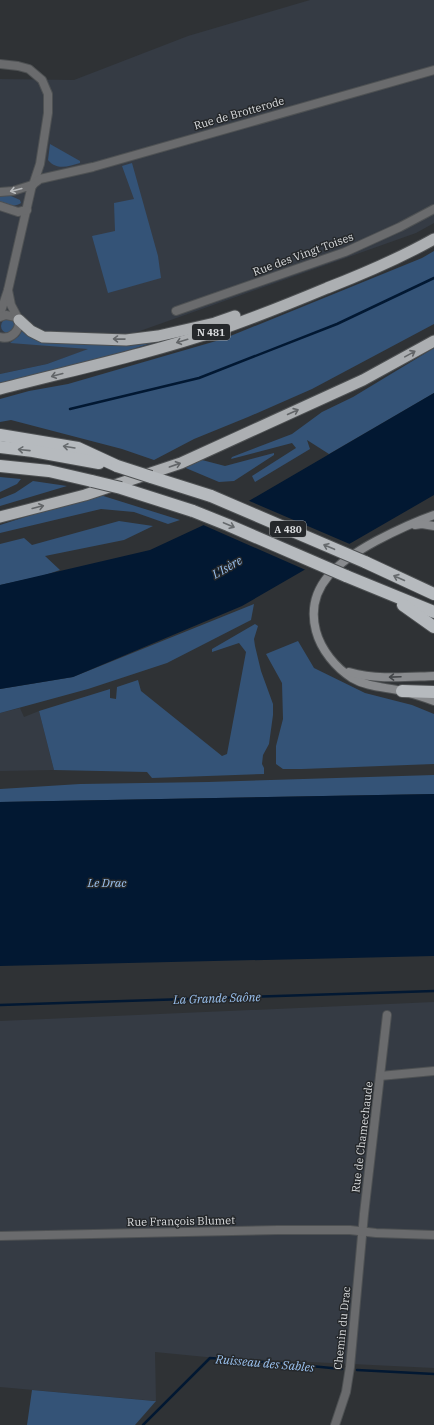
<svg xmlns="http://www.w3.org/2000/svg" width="434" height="1425" viewBox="0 0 434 1425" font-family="'IBM Plex Serif',serif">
  <rect width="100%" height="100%" fill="#2f3235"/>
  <!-- built -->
  <g fill="#353b44">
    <polygon points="310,0 434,0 434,223 416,233 47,364 0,374 0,79 74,80 188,36"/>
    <polygon points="20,708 24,717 39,711 54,770 0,771 0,713"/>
    <polygon points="434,1002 434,1368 206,1357 155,1352 156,1401 0,1387 0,1021"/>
  </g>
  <!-- green -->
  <g fill="#345377">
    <path d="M 50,144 L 80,161 L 80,163 C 69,166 57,171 48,160 Z"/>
    <polygon points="132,163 158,256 161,278 108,293 92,236 115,231 114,203 134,199 122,166"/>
    <path d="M 0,196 L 11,196 L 20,200 L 21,203 C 15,208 7,204 0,202 Z"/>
    <polygon points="434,251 434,324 312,389 248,417 194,439 154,460 122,449 11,420 0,422 0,399 29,391 68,384 223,339 422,258"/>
    <circle cx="8" cy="326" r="7"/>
    <polygon points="23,329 29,334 155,342 126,351 0,384 0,374 47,364 88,349 10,343 19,336"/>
    <polygon points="434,348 434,393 329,454 307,440 310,449 255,482 252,476 296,448 292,443 231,459 232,457 292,434 322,412 353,397"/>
    <polygon points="274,453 274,455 234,481 219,482 181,466 202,460 225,466"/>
    <polygon points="0,477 21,479 17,484 0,492"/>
    <polygon points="33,481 67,486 0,506 0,499 15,493"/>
    <polygon points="97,494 180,520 168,524 134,512 101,509 0,533 0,525"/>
    <polygon points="119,521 153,526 124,540 45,556 60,570 42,576 0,585 0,544 24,538 32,545"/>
    <polygon points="254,604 251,620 167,663 88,689 0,713 0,689 73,677"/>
    <polygon points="255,624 258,626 254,639 255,646 261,671 273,704 273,715 269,744 263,755 262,764 264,768 264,774 152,778 147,772 54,770 39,711 110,689 110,698 116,699 117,687 138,680 141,691 222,756 227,754 246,652 239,643 212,652 212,649"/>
    <polygon points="298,641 314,668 365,693 412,705 434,714 434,764 302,769 283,769 276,764 276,746 283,719 282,683 266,654"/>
    <polygon points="434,775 434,794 0,802 0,789 80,784 208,782"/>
    <polygon points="32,1390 154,1401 156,1401 135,1425 27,1425"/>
  </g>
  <!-- water -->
  <g fill="#021832">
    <polygon points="434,393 434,495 242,606 73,677 0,689 0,585 150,550 208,523 247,502"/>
    <polygon points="434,794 434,956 0,966 0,802"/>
  </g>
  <!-- pier -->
  <polygon fill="#2f3235" points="247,500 352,545 308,571 201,524"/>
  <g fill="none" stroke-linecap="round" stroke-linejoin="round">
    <!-- stream -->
    <g stroke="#021832" stroke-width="2.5">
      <polyline points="70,409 199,378 337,324 434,278"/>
      <polyline points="0,1005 434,991"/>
      <polyline points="357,1370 434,1374"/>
      <polyline points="143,1425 210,1358 289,1364 342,1369"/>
    </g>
    <!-- minor casing -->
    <g stroke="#4e5153" stroke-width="10">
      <g id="minor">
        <polyline points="0,64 18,66 29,69 42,80 48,94 48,113 40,164 33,185"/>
        <polyline points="32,185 40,179 93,167 434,70"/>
        <polyline points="176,311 345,252 400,227 434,209"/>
        <polyline points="0,314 8,290"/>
        <polyline points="0,317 6,315 16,317"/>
        <path d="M 0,337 C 11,340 20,331 19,320"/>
        <polyline points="380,1076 434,1071"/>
        <polyline points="335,1425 346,1392 350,1367 364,1214 387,1015"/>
      </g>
    </g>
    <!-- tertiary casing -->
    <g stroke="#4e5153" stroke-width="10">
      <g id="tertiary">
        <polyline points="0,192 13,191 32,185 8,290 11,305 19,320"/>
        <polyline points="0,206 18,212 27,210"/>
        <polyline points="0,1236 278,1230 350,1230 376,1233 434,1235"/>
      </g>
    </g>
    <!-- secondary casing -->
    <g stroke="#4e5153" stroke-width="10">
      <g id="secondary">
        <path d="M 434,515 C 414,522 395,531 376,541 C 341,560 304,585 316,631 C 321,650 336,668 352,678 C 367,687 385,687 402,691 C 413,694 423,697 434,701"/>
        <polyline points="415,525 422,524 434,526"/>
        <path d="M 349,672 C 377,680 405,677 434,676"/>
      </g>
    </g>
    <!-- trunk casing -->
    <g stroke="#4e5153" stroke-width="13">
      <g id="trunk">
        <polyline points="19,320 31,331 43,337 126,340 158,336 215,323 235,316"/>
        <path d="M 0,389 C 73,370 148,354 219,330 C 256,317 291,303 327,288 C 363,274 400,258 434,239"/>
        <polyline points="0,517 85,495 181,463 363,380 434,341"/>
      </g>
    </g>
    <!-- motorway casing -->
    <g stroke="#4e5153" stroke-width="14">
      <g id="motorway">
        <polyline points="0,435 78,448 117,466"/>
        <polyline points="0,447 33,451 99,463"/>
        <polyline points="0,466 49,471 92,481"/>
        <polyline points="151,477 211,496"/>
        <polyline points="121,488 193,511"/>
        <polyline points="365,562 434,594"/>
        <polyline points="346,576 434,612"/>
        <polyline points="403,605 434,627"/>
        <polyline points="402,691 434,692"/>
      </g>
    </g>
    <!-- minor -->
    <use href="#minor" stroke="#6a6b6d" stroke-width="8"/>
    <!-- tertiary -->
    <use href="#tertiary" stroke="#6a6b6d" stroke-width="8"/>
    <!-- secondary -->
    <use href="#secondary" stroke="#898b8e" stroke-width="8"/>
    <!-- trunk -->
    <use href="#trunk" stroke="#acafb2" stroke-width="11"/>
    <!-- motorway -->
    <use href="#motorway" stroke="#b6babe" stroke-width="12"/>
    <!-- motorway-bridge casing -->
    <g stroke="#4e5153" stroke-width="14" stroke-linecap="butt">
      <g id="motorway-bridge">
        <polyline points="117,466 151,477"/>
        <polyline points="92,481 121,488"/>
        <polyline points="211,496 365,562"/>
        <polyline points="193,511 228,525 346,576"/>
      </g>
    </g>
    <!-- motorway-bridge -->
    <use href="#motorway-bridge" stroke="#b6babe" stroke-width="12"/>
  </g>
  <!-- one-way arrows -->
  <defs><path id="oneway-shaft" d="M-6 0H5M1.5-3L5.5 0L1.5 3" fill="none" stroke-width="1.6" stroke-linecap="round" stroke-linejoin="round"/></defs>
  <use stroke="#b8babc" href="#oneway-shaft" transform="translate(16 190) rotate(166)"/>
  <g stroke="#626568">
    <use href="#oneway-shaft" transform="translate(119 339) rotate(-179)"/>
    <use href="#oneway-shaft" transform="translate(182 341) rotate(163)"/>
    <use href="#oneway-shaft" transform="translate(410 354) rotate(-29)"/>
    <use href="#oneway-shaft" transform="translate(57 375) rotate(165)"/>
    <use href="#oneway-shaft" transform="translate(293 412) rotate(-24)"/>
    <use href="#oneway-shaft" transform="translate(175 465) rotate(-19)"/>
    <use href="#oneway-shaft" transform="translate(38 507) rotate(-14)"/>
  </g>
  <g stroke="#666a6d">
    <use href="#oneway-shaft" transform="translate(69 447) rotate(-171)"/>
    <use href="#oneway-shaft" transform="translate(24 450) rotate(-174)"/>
    <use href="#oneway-shaft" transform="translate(229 525) rotate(23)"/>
    <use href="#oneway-shaft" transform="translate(329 547) rotate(-157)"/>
    <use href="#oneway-shaft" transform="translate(399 578) rotate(-156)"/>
  </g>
  <use stroke="#434649" href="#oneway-shaft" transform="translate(395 677) rotate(178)"/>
  <g text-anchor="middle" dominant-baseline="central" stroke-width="3" stroke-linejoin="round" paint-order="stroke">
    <!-- shield labels -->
    <g fill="#25282b" stroke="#a4a6a8" stroke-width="1">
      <rect x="192" y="324" width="38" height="16" rx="3"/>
      <rect x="270" y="521" width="36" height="16" rx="3"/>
    </g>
    <g font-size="10" font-weight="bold" fill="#dadcde">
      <text x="211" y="332">N 481</text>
      <text x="288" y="529">A 480</text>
    </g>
    <!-- street labels -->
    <g font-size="11" fill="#dadcde" stroke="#25282b">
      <text transform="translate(239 113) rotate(-16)">Rue de Brotterode</text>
      <text transform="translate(303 254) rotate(-20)">Rue des Vingt Toises</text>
      <text transform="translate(362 1137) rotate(-83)">Rue de Chamechaude</text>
      <text transform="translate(181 1221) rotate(-1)">Rue François Blumet</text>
      <text transform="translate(342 1328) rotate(-84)">Chemin du Drac</text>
    </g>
    <!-- water labels -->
    <g font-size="12" font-style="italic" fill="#9cc3f1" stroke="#25282b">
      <text transform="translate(227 567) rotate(-30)">L'Isère</text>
      <text x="107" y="882">Le Drac</text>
      <text transform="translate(217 998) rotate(-2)">La Grande Saône</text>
      <text transform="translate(265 1363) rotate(5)">Ruisseau des Sables</text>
    </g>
  </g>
</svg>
